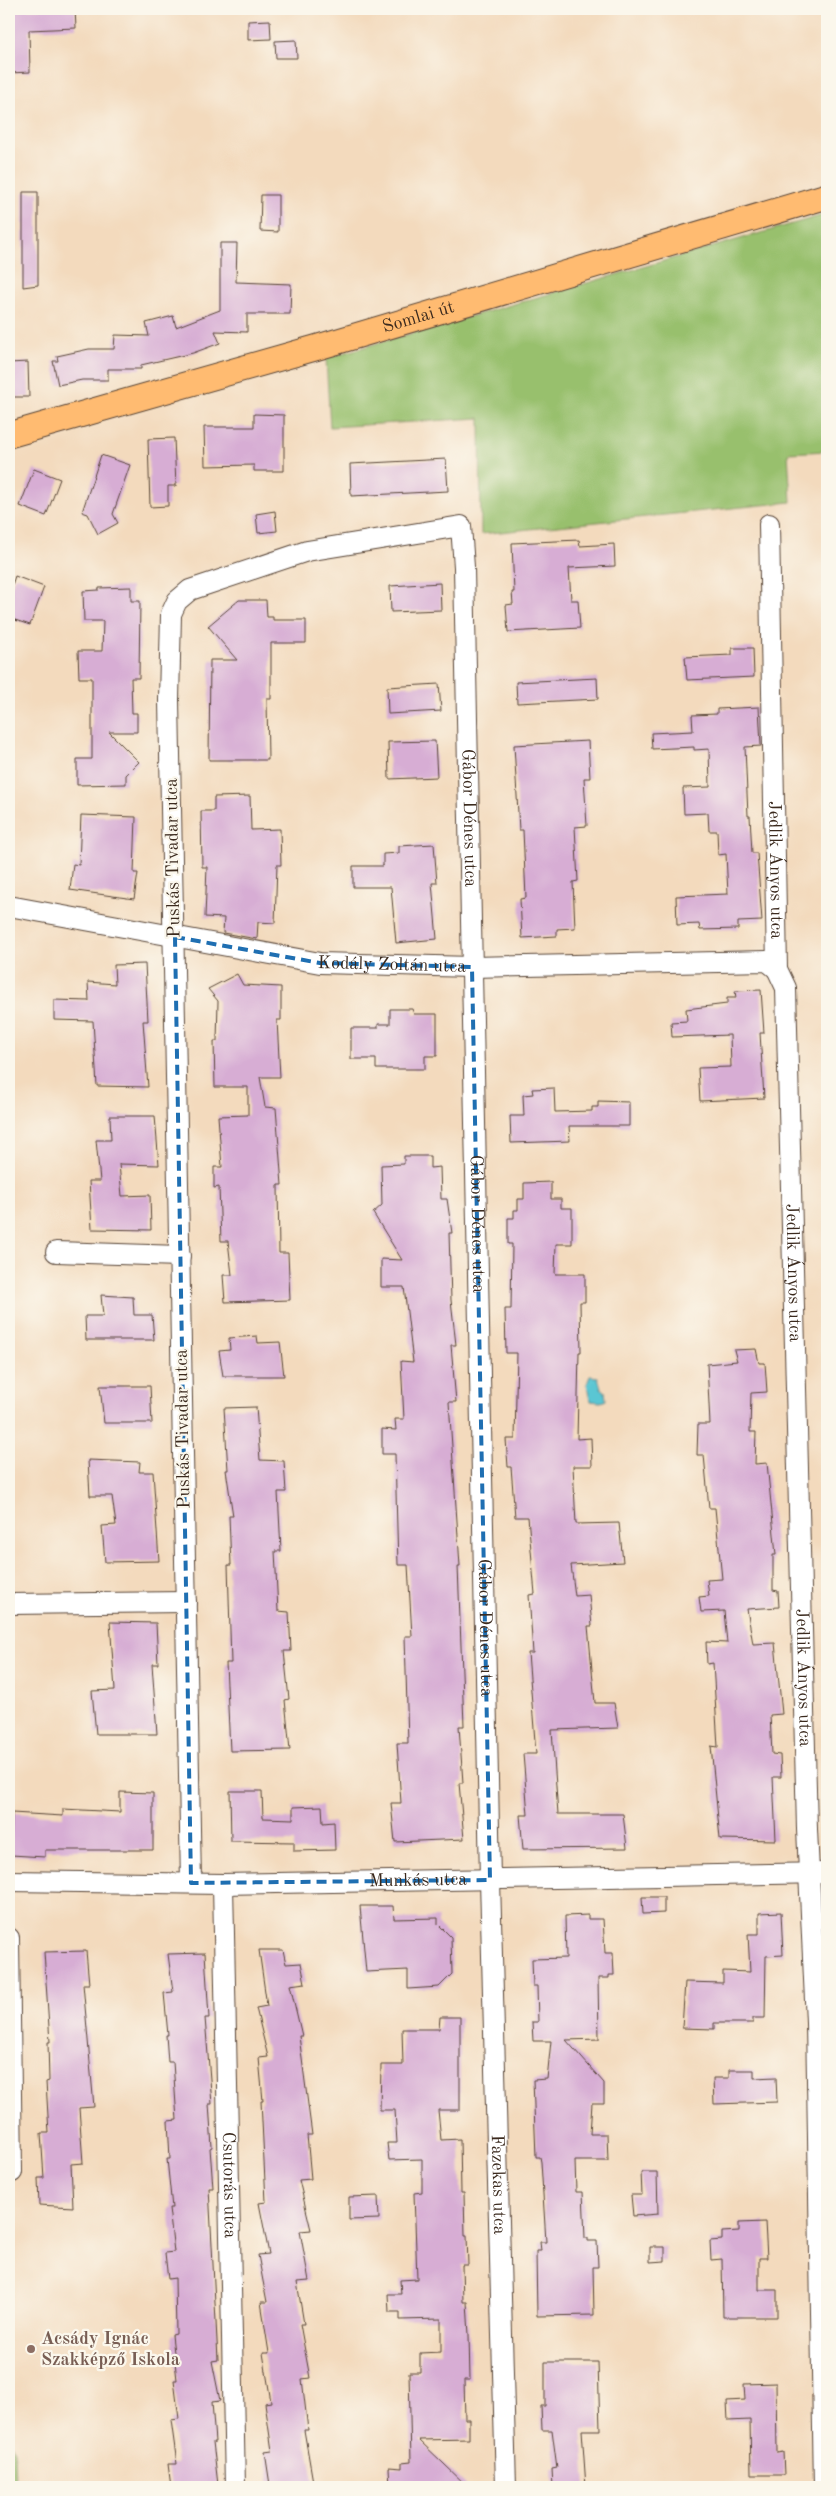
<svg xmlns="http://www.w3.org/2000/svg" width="836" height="2496" viewBox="0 0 836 2496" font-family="'Old Standard TT',serif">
  <rect width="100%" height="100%" fill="#fbf7ec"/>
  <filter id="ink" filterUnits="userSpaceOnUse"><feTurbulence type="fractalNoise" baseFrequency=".02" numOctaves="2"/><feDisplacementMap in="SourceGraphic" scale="10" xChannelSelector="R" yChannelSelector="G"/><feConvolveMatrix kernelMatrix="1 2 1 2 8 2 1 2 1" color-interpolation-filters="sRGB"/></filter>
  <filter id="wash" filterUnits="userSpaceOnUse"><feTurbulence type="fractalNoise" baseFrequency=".0096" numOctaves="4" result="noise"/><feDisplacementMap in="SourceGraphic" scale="20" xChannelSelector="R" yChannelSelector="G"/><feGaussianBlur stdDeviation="1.12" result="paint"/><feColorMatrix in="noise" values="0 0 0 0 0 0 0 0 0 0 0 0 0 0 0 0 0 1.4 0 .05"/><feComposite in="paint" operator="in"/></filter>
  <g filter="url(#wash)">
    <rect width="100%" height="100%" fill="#f3dabd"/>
    <!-- green -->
    <g fill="#98c06d" stroke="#6a7546">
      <polygon points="827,214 827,451 788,453 791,502 481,534 480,418 330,427 326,358"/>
      <polygon points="9,2435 14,2451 15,2487 9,2487"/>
    </g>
    <!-- water -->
    <polygon fill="#5ac6d3" stroke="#4a7878" points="590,1376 598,1377 601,1388 605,1391 606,1400 601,1402 590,1401 587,1384"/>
    <g id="blocks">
      <!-- building -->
      <g fill="#d7add4">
        <polygon points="9,9 75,9 76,28 29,30 30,72 9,73"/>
        <polygon points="270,20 271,39 248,40 248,21"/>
        <polygon points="296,40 297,58 276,58 275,41"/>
        <polygon points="23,192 38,192 38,285 23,287"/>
        <polygon points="261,195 278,195 278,232 260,231"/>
        <polygon points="220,243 237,243 236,282 291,284 290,314 247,314 247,332 215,331 220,343 193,353 141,365 141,369 108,369 108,380 82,380 58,385 53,361 58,361 57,356 89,349 114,349 115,335 149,336 146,323 173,316 176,327 220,310"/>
        <polygon points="28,362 29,397 9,397 9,363"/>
        <polygon points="254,414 284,415 284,471 254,471 254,465 205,466 204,427 254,427"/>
        <polygon points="174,438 176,486 168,486 168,506 150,507 148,439"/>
        <polygon points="101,455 130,465 113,514 118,523 98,534 88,514 82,512"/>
        <polygon points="446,459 448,491 351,496 350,464"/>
        <polygon points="34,469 60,479 46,516 20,506"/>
        <polygon points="275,511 277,531 258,533 256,514"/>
        <polygon points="579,540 580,546 614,544 615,566 569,568 571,600 578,600 580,628 508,632 506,605 513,604 512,592 514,592 512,543"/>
        <polygon points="15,576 44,587 30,625 9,618 9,594"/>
        <polygon points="440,583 441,610 391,612 390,586"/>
        <polygon points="131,587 131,601 140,601 139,678 131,678 132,713 137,713 137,732 109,732 139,762 126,775 126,784 77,785 77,759 92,759 92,678 79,678 78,651 102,651 103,621 84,621 83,591 99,590 99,588"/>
        <polygon points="239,600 266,600 267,617 273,617 273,620 306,620 306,643 271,643 271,699 267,699 268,760 209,760 210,660 237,660 208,626"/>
        <polygon points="732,648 753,648 754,677 687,680 685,657 732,655"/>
        <polygon points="597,678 598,699 517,703 516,682"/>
        <polygon points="439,684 441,711 388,714 387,687"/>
        <polygon points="759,707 761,746 745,747 748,816 750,816 752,853 757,853 762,921 738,922 738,929 700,930 699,924 677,925 676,896 728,894 726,854 718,855 717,831 709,831 708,813 684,814 683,788 710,787 709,749 694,750 694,747 652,749 651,733 693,731 692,715 717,714 717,709"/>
        <polygon points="435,741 437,777 389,779 388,742"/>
        <polygon points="588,741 590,778 584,778 587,826 575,827 578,881 573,882 575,928 557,929 557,936 522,938 520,899 526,898 523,830 519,830 514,745"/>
        <polygon points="250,796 251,830 280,829 281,865 277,865 275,923 258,922 257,939 223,933 224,918 205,917 207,867 202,867 201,811 214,811 214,797"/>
        <polygon points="81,815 136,817 134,873 138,873 134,899 70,890 73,864 79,865"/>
        <polygon points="434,844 437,883 432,883 437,939 396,943 391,887 353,887 353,866 383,866 383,854 399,853 399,846"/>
        <polygon points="145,964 148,1021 143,1021 148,1087 97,1086 93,1021 54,1020 54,1000 89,1001 88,982 115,984 114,965"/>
        <polygon points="237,974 243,985 281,987 281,1020 277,1020 280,1077 260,1077 265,1107 276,1108 282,1185 278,1185 279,1253 288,1253 290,1300 225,1302 223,1275 232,1275 228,1241 221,1241 219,1187 214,1188 214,1167 222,1167 218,1116 248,1115 248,1087 215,1087 214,1041 217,1041 218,1001 208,989"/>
        <polygon points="761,990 764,1033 760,1033 764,1098 700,1101 698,1068 731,1067 730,1035 672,1037 671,1022 687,1021 686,1009 727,1004 727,998 736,998 735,991"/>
        <polygon points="390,1009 412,1009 414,1014 437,1014 437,1056 425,1056 425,1069 376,1069 376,1059 351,1059 351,1028 378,1028 378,1024 390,1024"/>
        <polygon points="554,1088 555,1112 592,1111 592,1107 598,1107 598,1101 629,1102 629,1126 569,1126 570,1141 511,1143 510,1116 524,1116 523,1095 533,1094 532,1089"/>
        <polygon points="110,1116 155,1116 159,1165 119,1164 122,1196 150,1195 151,1230 92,1229 89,1181 100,1181 96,1140 111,1140"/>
        <polygon points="404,1156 430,1156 430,1168 440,1167 441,1199 447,1199 452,1233 449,1233 451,1300 456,1345 451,1345 456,1402 449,1402 460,1566 458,1566 464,1726 459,1726 463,1783 459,1783 464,1839 395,1842 391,1803 401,1803 397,1743 408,1743 405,1636 412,1636 408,1565 398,1565 395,1454 382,1454 382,1429 396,1430 395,1419 404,1419 401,1361 413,1362 404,1287 381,1287 381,1259 402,1260 373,1213 382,1205 381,1165 404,1164"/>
        <polygon points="551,1182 551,1199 561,1199 561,1208 572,1208 572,1244 556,1244 555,1274 585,1274 585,1302 580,1302 581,1352 579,1352 577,1439 591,1438 592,1466 573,1466 576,1524 619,1523 623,1562 571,1565 575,1596 589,1595 592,1626 588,1626 595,1703 614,1703 618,1728 552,1730 558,1814 623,1814 627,1848 523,1849 520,1815 528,1815 523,1754 536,1754 528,1653 533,1653 529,1595 535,1594 528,1517 515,1517 511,1467 508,1467 506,1439 515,1439 517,1353 506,1353 505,1309 511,1309 512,1244 508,1244 508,1218 514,1218 514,1210 518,1210 518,1199 524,1199 524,1183"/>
        <polygon points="101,1295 133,1297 134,1315 152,1315 154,1340 86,1340 85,1316 103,1316"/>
        <polygon points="257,1336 258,1343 280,1342 284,1376 223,1376 219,1351 230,1350 229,1338"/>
        <polygon points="756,1349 759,1363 765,1363 767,1392 751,1393 750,1432 756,1432 755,1464 767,1463 776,1555 773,1555 773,1590 778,1591 779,1607 747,1609 753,1644 775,1643 782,1714 770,1715 772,1754 780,1755 781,1777 773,1777 776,1840 720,1839 711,1746 718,1747 713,1663 707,1664 706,1642 727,1643 724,1611 701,1612 699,1597 709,1596 707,1580 722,1579 715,1508 709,1508 704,1455 697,1455 698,1424 710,1424 707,1364 737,1361 734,1350"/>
        <polygon points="100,1386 150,1386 152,1423 104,1423"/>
        <polygon points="256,1407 260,1460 284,1461 286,1492 278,1492 281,1551 275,1551 278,1611 289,1612 291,1651 284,1651 289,1699 285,1700 290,1750 230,1751 226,1663 231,1663 228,1565 231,1565 229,1516 233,1516 226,1470 228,1470 224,1408"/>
        <polygon points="88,1460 140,1462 139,1472 153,1472 159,1561 105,1562 102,1526 116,1525 112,1496 90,1496"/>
        <polygon points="110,1622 156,1623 158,1664 152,1664 157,1734 96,1734 92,1691 115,1690"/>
        <polygon points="230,1791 262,1791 263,1818 293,1819 293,1807 322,1806 323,1823 334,1822 335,1850 294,1851 294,1842 231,1841"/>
        <polygon points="120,1792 153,1793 153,1850 45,1850 45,1857 11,1855 12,1813 63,1816 63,1809 120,1812"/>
        <polygon points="642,1897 664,1897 664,1913 643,1914"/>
        <polygon points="360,1906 393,1906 394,1919 438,1918 438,1924 451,1937 452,1974 439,1987 408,1989 408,1970 366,1972"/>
        <polygon points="781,1912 783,1955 766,1956 765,2018 753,2018 753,2023 714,2023 714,2029 682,2028 685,1982 723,1983 723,1971 750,1972 748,1934 759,1934 759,1913"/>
        <polygon points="588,1915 588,1919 603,1919 605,1953 613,1953 614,1975 609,1975 609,1978 598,1978 599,2039 566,2040 604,2083 604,2103 592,2103 590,2134 607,2134 608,2161 575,2161 576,2192 583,2192 585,2238 588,2238 588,2241 597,2241 598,2267 593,2267 594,2315 537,2316 536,2251 541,2251 540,2242 546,2242 541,2162 540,2157 536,2157 533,2080 547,2079 551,2041 533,2041 532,2022 538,2022 537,1986 533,1986 532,1959 566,1958 565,1916"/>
        <polygon points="259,1950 283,1950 286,1964 301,1963 305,1983 290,1985 302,2036 299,2036 312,2135 307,2135 311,2179 299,2180 311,2230 300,2231 309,2281 297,2282 304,2324 300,2324 310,2378 302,2379 308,2430 304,2430 313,2482 270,2485 265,2452 272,2451 265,2403 271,2402 263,2353 269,2353 261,2302 267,2302 258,2255 269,2254 259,2203 266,2202 261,2101 263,2101 259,2058 268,2057 256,2008 267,2006"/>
        <polygon points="86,1951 89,1984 83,1984 94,2107 79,2108 83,2163 71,2164 73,2207 39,2205 38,2178 44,2178 41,2133 49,2133 46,2082 49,2081 48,2042 50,2042 44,1952"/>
        <polygon points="205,1953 209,2018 205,2018 212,2104 209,2104 212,2147 210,2148 213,2188 209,2188 218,2360 212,2361 220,2401 212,2402 215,2442 213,2442 218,2485 171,2487 168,2464 177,2464 171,2420 179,2419 174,2380 177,2380 172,2335 176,2334 175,2278 168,2279 165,2253 174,2252 169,2208 172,2208 167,2159 170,2159 168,2121 177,2120 173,2062 168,2062 166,2035 168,2035 164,1993 173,1992 168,1954"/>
        <polygon points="440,2017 460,2017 460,2110 438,2110 441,2140 460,2139 461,2193 464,2193 465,2236 467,2236 468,2265 462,2265 463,2302 467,2302 469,2335 470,2380 464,2380 465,2419 469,2419 469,2439 419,2440 468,2487 390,2487 389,2467 402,2468 402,2463 411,2462 409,2372 420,2372 420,2353 441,2352 441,2319 400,2320 400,2312 389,2312 388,2294 401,2294 400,2280 417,2279 414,2193 422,2192 422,2159 389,2160 387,2143 397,2143 395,2110 380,2110 381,2065 403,2065 402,2029 439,2029"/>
        <polygon points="729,2070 754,2070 754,2078 776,2077 777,2102 714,2104 713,2078 729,2078"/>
        <polygon points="641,2172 657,2172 658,2214 633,2216 631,2195 642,2195"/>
        <polygon points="378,2196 379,2219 349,2220 349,2197"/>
        <polygon points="765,2222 767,2258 759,2258 759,2290 777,2290 777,2317 723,2317 722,2259 711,2260 710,2241 722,2240 722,2232 739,2231 739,2223"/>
        <polygon points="650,2247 665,2247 665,2261 650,2262"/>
        <polygon points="545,2362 598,2362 600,2430 582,2430 586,2487 553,2487 552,2469 557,2468 552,2430 542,2430 541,2406 545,2406"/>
        <polygon points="776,2383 777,2453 783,2452 784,2475 751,2475 750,2420 728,2421 727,2401 745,2400 744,2384"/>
      </g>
    </g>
  </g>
  <g filter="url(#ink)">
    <use href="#blocks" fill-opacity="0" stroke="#574436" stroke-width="1"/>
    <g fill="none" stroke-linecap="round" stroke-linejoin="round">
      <!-- minor casing -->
      <g stroke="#574436" stroke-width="22">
        <g id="minor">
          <path id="s1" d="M 769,524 L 777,969 L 786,988 L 807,1829 L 816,2022 L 824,2487"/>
          <path id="s2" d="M 9,906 L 320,963 L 472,967 L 767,961 L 777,969"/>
          <polyline points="56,1252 180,1256"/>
          <polyline points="9,1604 186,1602"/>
          <path id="s3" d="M 9,1881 L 223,1884 L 827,1873"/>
          <path id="s4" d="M 191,1883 L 169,700 L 171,614 L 177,601 L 190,590 L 307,551 L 461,526 L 464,567 L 490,1880 L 506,2487"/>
          <path id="s5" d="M 223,1884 L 235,2487"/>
          <polyline points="9,1938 12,2172"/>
        </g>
      </g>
      <!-- major casing -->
      <g stroke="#574436" stroke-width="27">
        <g id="major">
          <path id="s6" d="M 9,435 L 315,348 L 827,196"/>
        </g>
      </g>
      <!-- minor -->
      <use href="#minor" stroke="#fff" stroke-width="20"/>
      <!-- major -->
      <use href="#major" stroke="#ffbb71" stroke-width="25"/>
    </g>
  </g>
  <!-- marked area -->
  <path fill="none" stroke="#1f6fb2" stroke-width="4" stroke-dasharray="10 6" stroke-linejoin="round" d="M 175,937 L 320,963 L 472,967 L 490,1880 L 191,1883 Z"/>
  <!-- markers -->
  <circle fill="#8d6e63" stroke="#fbf7ec" stroke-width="2" cx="31" cy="2349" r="5"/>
  <g text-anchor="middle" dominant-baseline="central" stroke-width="4.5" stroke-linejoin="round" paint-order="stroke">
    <!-- street labels -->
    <g font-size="18" fill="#3b2a1e" stroke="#fbf7ec">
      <text stroke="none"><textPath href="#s6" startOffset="426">Somlai út</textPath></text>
      <text stroke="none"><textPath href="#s4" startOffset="1872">Gábor Dénes utca</textPath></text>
      <text transform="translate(173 858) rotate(-91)">Puskás Tivadar utca</text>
      <text stroke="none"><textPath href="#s1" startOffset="346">Jedlik Ányos utca</textPath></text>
      <text stroke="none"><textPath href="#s2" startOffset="388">Kodály Zoltán utca</textPath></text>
      <text stroke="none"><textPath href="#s4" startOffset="2278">Gábor Dénes utca</textPath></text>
      <text stroke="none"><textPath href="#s1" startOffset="751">Jedlik Ányos utca</textPath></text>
      <text transform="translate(183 1429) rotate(-91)">Puskás Tivadar utca</text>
      <text stroke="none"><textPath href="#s4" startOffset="2682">Gábor Dénes utca</textPath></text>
      <text stroke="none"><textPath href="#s1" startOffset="1156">Jedlik Ányos utca</textPath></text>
      <text stroke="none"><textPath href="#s3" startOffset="409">Munkás utca</textPath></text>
      <text stroke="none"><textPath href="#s4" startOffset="3239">Fazekas utca</textPath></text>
      <text stroke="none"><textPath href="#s5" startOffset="301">Csutorás utca</textPath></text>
    </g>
    <!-- education labels -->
    <g font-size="18" font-weight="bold" fill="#785e54" stroke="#fbf7ec" text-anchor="start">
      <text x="41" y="2339">Acsády Ignác<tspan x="41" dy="21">Szakképző Iskola</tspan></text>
    </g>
  </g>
  <!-- margin -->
  <rect width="836" height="2496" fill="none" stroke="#fbf7ec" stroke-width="30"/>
</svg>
